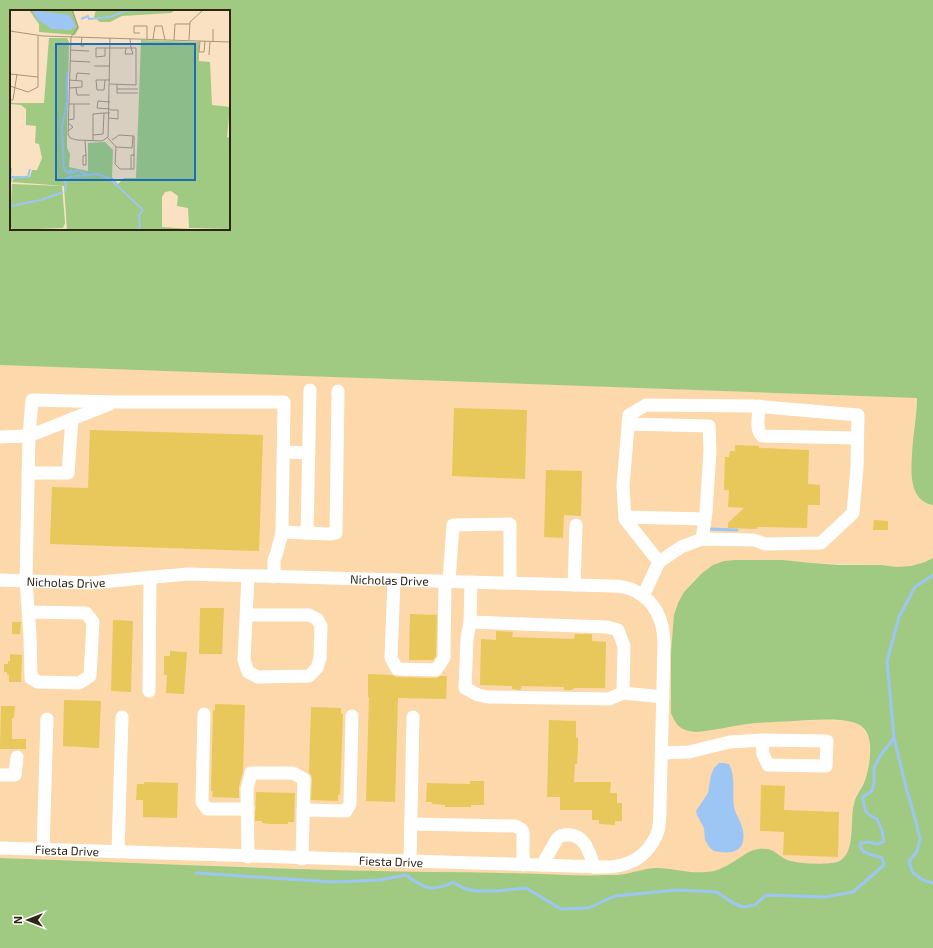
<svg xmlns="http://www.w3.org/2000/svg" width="933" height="948" viewBox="0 0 933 948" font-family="'Exo 2',sans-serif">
  <rect width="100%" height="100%" fill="#fae1c1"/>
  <!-- built -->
  <polygon fill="#fcd8aa" points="0,365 917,398 927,504 933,505 933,558 925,562 911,566 897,567 882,565 811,563 783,560 735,560 724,561 702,573 693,581 684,592 678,603 674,615 671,651 671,713 687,731 695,732 703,731 723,727 750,723 824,720 846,721 855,723 861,726 866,732 869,741 870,754 868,768 864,781 854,800 851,823 851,835 849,847 847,855 842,859 835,862 827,864 802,863 792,862 784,859 778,854 748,852 732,863 714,871 704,873 666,868 655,868 623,874 597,876 461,872 371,871 0,858"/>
  <!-- green -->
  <g fill="#a0ca82" fill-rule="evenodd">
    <path d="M 0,0 L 933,0 L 933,505 C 909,501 911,473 912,454 C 913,435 917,416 917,398 L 0,365 ZM 11,11 L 229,11 L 229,229 L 11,229 Z"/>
    <path d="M 933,558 L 933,948 L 0,948 L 0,858 C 144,863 288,870 432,872 C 469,872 506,873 543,874 C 565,875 586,876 608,875 C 613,875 619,875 625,874 C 635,872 644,869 654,868 C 671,867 689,874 706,872 C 715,872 725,867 733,862 C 742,857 748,850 759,849 C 774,848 774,853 785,859 C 793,864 828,865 837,862 C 857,855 849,821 854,804 C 855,796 861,790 864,783 C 869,770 874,744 866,731 C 863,726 857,723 852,722 C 836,718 811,720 794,721 C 778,722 763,722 747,724 C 730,726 713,731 695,732 C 681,730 677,727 671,713 L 671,651 L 674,615 L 678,603 L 684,592 L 702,573 L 713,565 L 724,561 L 735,560 L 783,560 L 811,563 L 839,565 L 882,565 L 897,567 L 911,566 L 925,562 Z"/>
  </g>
  <!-- water -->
  <path fill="#9ec6f5" d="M 719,763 L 724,763 L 729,764 C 736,777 732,793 734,807 C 735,813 739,818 741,824 C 745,834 746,849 732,852 C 726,853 719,852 714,851 L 710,848 L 705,840 L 704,828 L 697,815 L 696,811 L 708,793 L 711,775 L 714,768 Z"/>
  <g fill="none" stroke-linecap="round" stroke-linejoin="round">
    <!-- stream -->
    <g stroke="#9ec6f5" stroke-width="3">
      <polyline points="710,529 737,530"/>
      <polyline points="933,575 915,587 899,617 887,661 894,738 906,787 916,822 920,839 917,851 909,862 913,873 923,880 933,883"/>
      <path d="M 196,873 L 333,882 L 380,880 L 406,875 C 423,888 432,893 453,882 L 463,888 L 475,891 L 498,891 L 526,888 L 561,909 L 588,908 L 615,896 L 677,890 L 717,892 L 733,903 L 743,907 L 755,905 L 766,895 L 825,897 L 853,892 L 884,865 L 882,858 L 864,852 L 860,847 L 861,843 L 868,842 L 878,844 L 884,841 L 882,831 L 877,819 C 865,814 864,810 863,797 L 872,791 L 874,783 L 874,768 L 880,756 L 894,738"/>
    </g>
  </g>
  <!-- building -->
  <g fill="#e8c85a">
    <polygon points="454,408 527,410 525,479 452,476"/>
    <polygon points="90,430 263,435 259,551 50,544 52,487 88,488"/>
    <polygon points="735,445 759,446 759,448 809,450 808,484 820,485 820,505 808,505 807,528 757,527 757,529 728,528 728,523 744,508 728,507 729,490 724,490 725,457 729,457 730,451 735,451"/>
    <polygon points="546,470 582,471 581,516 564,515 563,538 544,537"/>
    <polygon points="874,520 888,521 888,530 873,530"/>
    <polygon points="200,608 224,608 222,654 199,654"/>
    <polygon points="410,614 437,615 436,656 433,660 409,660"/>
    <polygon points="113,620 133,621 131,692 111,691"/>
    <polygon points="12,622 21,622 20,634 12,634"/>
    <polygon points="496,631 513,632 512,637 574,639 575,634 592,634 592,641 606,642 605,688 574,688 572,690 564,690 564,687 522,686 520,690 512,689 512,686 480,685 481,639 496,640"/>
    <polygon points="170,651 187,652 184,694 166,693 167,675 164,675 164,656 170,656"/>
    <polygon points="10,654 22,655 21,682 9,682 9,675 7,675 7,672 4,672 4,664 8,664 8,661 10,661"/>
    <polygon points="368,674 392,675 397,677 436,678 441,676 447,676 446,699 398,698 395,802 366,801 369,697 368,697"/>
    <polygon points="64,700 101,701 99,748 63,746"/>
    <polygon points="215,704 245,705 243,771 239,787 239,798 212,797 213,791 211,791 213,710 215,710"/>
    <polygon points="1,706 15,706 14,718 12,718 12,739 26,739 26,749 0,749"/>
    <polygon points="311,707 341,708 341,714 343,714 340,795 338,795 338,801 311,800 312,779 311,775 309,773"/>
    <polygon points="549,720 576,721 576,738 578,738 578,747 577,764 575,764 574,782 611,782 610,793 617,793 617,803 622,803 622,821 615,821 615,825 599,824 599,820 592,820 592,810 560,810 560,797 547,797"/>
    <polygon points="470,781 484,781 484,805 471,805 471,807 445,807 445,805 432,804 432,802 426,802 427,783 470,784"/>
    <polygon points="144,782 178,783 177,818 143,817 143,800 136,800 137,784 144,784"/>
    <polygon points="761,785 785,786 784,810 839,812 838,857 783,855 784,832 760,831"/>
    <polygon points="256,792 295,793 294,822 288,822 288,824 270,824 262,823 262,821 255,821"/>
  </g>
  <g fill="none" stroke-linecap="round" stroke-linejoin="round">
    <!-- minor -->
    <g stroke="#fff" stroke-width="13">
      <path d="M 759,406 C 759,415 755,429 762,436 L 857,438"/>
      <polyline points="72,419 110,404"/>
      <polyline points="628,424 709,426 710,451 706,512 702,539"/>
      <polyline points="0,437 29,436 26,581 30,636 31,678 38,682 79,683 90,676 93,622 86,613 28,612"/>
      <polyline points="284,452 309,453"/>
      <polyline points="28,473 68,473 72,419 29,436 32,400 116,402 284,402 282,532 277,552 274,560 274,577"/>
      <polyline points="625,517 705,519"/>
      <polyline points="282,532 331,534 336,533 338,391"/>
      <polyline points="307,533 310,390"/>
      <path id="s1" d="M 0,580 L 91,583 L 143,578 L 189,574 L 611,586 C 619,586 628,587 635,591 C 657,602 664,622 664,645 L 660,807 C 660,815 660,824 658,831 C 653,846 642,858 628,863 C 610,870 590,866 572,866 C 539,865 506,864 474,863 C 316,859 158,854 0,848"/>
      <polyline points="394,580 391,658 397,669 436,670 444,658 445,581"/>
      <polyline points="449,581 453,525 510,524 510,583"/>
      <polyline points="471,582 470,622 607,627 618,630 624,646 623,693 663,697"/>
      <polyline points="574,585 576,525"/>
      <polyline points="643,596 659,562 681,547 702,539 754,540 765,544 821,543 853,513 857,468 858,415 753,406 646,405 629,415 623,486 625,519 659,562"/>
      <polyline points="246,615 309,615 317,619 321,626 320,658 317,668 309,676 258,677 248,672 244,660 248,576"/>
      <polyline points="470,622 467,638 465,688 478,695 488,697 609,699 623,693"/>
      <polyline points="149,691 150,577"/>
      <polyline points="204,714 202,802 207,809 248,809"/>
      <polyline points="662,753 689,752 730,742 762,740 827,741 826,766 768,765 763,754 762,740"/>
      <polyline points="0,775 15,775 17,757"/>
      <polyline points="303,810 346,811 350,804 352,716"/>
      <polyline points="411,824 515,826 521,829 523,832 523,865"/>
      <polyline points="43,850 47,719"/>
      <polyline points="118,852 122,717"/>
      <polyline points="248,857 247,789 251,773 293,773 304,779 302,859"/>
      <polyline points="410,862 413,717"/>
      <path d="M 542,865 L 557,839 L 560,836 C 583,830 589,849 594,867"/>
    </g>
  </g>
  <g text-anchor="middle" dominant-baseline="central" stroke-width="3" stroke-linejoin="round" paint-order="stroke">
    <!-- street labels -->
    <g font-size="12" fill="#302415" stroke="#fff">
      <text stroke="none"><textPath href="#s1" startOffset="390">Nicholas Drive</textPath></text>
      <text stroke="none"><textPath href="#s1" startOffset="66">Nicholas Drive</textPath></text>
      <text transform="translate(67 850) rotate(2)">Fiesta Drive</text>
      <text transform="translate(391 861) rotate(2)">Fiesta Drive</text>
    </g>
  </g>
  <!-- overview -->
  <g transform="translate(10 10)">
    <rect width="220" height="220" fill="#fae1c1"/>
    <path d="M 19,0 L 63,0 L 69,18 L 65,25 L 29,22 L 29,14 ZM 86,0 L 166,0 L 161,3 L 112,6 L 100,12 L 90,12 L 84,7 ZM 39,28 L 57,28 L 59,32 L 57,121 L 57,138 L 60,144 L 59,157 L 78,161 L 78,133 L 95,132 L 103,140 L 102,167 L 108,174 L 114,168 L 126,168 L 131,30 L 189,32 L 189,51 L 200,52 L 202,95 L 220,97 L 217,127 L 220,128 L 220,219 L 179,218 L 178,198 L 167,196 L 168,186 L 161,181 L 155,182 L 152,187 L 152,217 L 195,220 L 57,220 L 54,176 L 2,172 L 4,168 L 20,167 L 22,160 L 27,160 L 32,148 L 29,134 L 25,133 L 26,116 L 16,115 L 16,99 L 11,95 L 0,94 L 0,90 L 2,93 L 34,93 ZM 2,174 L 52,176 L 55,213 L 53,218 L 3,220 L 0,216 Z" fill="#a0ca82"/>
    <path d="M 22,0 L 60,5 L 66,17 L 59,20 L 42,19 L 28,10 Z" fill="#9ec6f5"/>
    <path fill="none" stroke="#9ec6f5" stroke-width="2" d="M 71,9 L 78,6 L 79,9 L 100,7 L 115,1 L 141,0M 57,62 L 57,93 L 52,116 L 54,159 L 58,163 L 61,160 L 62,163 L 68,160 L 77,165M 0,170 L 1,158M 0,173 L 2,167 L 18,167 L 20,159M 56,181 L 55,170 L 59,167 L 88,164 L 99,168 L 133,200 L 129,205 L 130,217 L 127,220M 1,196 L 31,190 L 53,182"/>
    <path fill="none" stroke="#a9957c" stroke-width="1" d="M 0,21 L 33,26 L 220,32M 130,23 L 124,23 L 124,16 L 137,16 L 137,29M 61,27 L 58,124 L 60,128 L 67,130 L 92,131 L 98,127 L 100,28M 61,27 L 68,17 L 62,0M 72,27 L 71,36 L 74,36M 143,29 L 145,16 L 152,16 L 155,30M 164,30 L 165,14 L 180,14M 179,30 L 180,12 L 193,0M 190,31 L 189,42 L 194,42 L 195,31M 203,32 L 203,19M 95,38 L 95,46 L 86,47 L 86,38 L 121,38 L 120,29M 116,38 L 115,44 L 123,44 L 121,38M 60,40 L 79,41M 199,45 L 200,32M 60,51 L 80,52M 84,56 L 100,56M 0,64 L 28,67M 66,70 L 67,63 L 80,64M 95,70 L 94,80 L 87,80 L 86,70 L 100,70M 100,74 L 126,75 L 126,38 L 121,38M 107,75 L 107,83 L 128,83M 0,76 L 18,82 L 28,77 L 28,26M 59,78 L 72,77 L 72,71 L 59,70M 66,78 L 67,85 L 80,85M 107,79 L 128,79M 0,90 L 3,90 L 7,64M 59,94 L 80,94M 100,99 L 87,98 L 88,91 L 100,92M 99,108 L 108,109 L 108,100 L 100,100M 58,110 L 64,109 L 64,94M 58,121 L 63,117 L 58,113M 83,125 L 83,104 L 94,103M 98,128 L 106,137 L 105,154 L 110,159 L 124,159 L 124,126 L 109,125 L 102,130M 75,131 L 76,145 L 76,155 L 73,155 L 73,146 L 76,145M 83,131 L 83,125 L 93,124 L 94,103 L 100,103M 106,137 L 122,138 L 123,126M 121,159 L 121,145 L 125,145"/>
    <path fill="#1d6cba" fill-opacity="0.15" stroke="#1d6cba" stroke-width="2" d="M 46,34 L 185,34 L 185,170 L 46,170 Z"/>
    <rect width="220" height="220" fill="none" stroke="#302415" stroke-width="2"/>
  </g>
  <!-- north arrow -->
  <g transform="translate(28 920) rotate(270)" stroke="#ffffff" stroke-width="3" paint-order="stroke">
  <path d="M0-3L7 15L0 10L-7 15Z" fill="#302415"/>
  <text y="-6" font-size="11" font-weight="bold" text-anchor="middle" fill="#302415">N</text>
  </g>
</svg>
